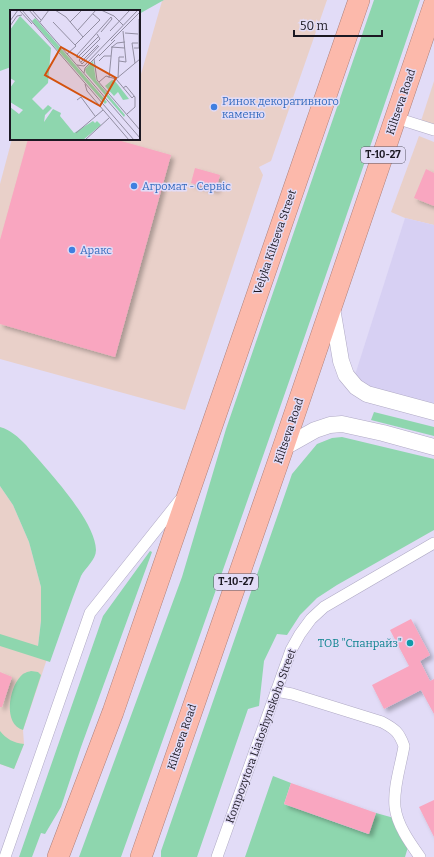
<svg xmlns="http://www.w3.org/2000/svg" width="434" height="857" viewBox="0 0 434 857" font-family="Bitter,serif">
  <defs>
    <filter id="shadow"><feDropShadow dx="3.5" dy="3.5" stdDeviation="2" flood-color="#0004"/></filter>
  </defs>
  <rect width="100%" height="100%" fill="#e2dcf7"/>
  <!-- commercial -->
  <g fill="#e9d0c9">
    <polygon points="164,0 327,0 271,161 259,167 263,175 185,410 0,359 0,184 12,139 139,139 139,81 162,1"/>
    <polygon points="434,81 434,125 421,121"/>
    <polygon points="419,136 434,142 434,225 405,218 391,212"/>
    <polygon points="0,486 13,505 29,542 41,587 41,621 38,646 50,650 23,730 24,744 14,769 0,764"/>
  </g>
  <!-- built -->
  <polygon fill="#d7d0f3" points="405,218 434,225 434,404 363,386 355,375"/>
  <!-- green -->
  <g fill="#8ed6ae">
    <polygon points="0,0 164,0 139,14 139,11 11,11 11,67 0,71"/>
    <path d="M 374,0 L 420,0 C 323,287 223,572 121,857 L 79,857 L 182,577 L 226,429 Z"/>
    <polygon points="374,412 434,427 434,436 371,420"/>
    <path d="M 0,427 C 11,430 18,437 26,445 C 46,469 95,519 96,550 C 96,560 85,568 81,576 C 70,604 60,634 50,662 L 0,646 L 0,634 L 38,646 L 41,621 L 41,587 L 29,542 L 13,505 L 0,486 Z"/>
    <polygon points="342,437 434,459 434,530 337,585 317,598 300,615 287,635 277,634 264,661 259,706 248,709 197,857 161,857 161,851 292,474 317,444 332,438"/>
    <polygon points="150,551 152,552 81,747 61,807 45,834 41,833 32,857 19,857 103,616"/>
    <path d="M 31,671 L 38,672 L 41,675 L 23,730 C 3,724 9,689 20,677 C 23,673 27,672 31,671 Z"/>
    <path d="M 0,731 C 6,739 14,743 24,744 L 14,769 L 0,764 Z"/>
    <polygon points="273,776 291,783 284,804 368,834 376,813 394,818 408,847 405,857 245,857"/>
  </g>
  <!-- building -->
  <g fill="#f9a6c0" filter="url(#shadow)">
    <polygon points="28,139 114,139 171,155 115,357 0,324 0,240"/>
    <polygon points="195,168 220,175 216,190 191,183"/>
    <polygon points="426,169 434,173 434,206 414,198"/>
    <polygon points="411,619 430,655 420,661 430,681 434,679 434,714 421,690 384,709 372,685 409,666 390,630"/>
    <polygon points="0,672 12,677 2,707 0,707"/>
    <polygon points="291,783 376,813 369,834 284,804"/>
    <polygon points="434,800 434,837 419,807"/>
  </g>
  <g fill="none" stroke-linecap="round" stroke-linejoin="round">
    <!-- street casing -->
    <g stroke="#b0aac5" stroke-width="12">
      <g id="street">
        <polyline points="396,118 434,130"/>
        <path d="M 276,691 L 292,694 L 382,722 C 395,729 399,732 404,746 C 401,765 393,787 395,807 C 397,825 410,843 420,857"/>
        <polyline points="5,857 90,613 180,500"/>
        <polyline points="217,857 291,650 300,634 311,619 324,607 434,543"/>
      </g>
    </g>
    <!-- secondary casing -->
    <g stroke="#b0aac5" stroke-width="17">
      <g id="secondary">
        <polyline points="332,308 341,361 346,375 356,387 367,394 434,412"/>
        <polyline points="283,448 315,430 330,425 342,424 383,433 434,447"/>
      </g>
    </g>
    <!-- highway casing -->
    <g stroke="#ad817b" stroke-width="22">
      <g id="highway">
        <polyline points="58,857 113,712 359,0"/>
        <polyline points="141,857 283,448 434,5"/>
      </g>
    </g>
    <!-- street -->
    <use href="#street" stroke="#fff" stroke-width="11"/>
    <!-- secondary -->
    <use href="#secondary" stroke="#fff" stroke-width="16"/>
    <!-- highway -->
    <use href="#highway" stroke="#fcb9ab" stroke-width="21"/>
  </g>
  <!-- markers -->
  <g fill="#3f7fe0" stroke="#e2dcf7" stroke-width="1.5">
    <circle cx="214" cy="107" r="4"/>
    <circle cx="134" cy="186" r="4"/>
    <circle cx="72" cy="250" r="4"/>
  </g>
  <circle fill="#0f9aa8" stroke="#e2dcf7" stroke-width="1.5" cx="410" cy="643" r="4"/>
  <g text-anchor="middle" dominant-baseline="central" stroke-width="3" stroke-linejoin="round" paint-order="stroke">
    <!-- shield labels -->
    <g fill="#e2dcf7" stroke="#575362" stroke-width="1">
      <rect x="361" y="147" width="44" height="16" rx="3"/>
      <rect x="214" y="574" width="44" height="16" rx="3"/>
    </g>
    <g font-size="10" font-weight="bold" fill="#1b1822">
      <text x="383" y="155">Т-10-27</text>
      <text x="236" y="582">Т-10-27</text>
    </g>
    <!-- shop labels -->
    <g font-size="11" fill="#366cbe" stroke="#e2dcf7" text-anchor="start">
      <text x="222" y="101">Ринок декоративного<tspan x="222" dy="13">каменю</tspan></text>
      <text x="142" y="186">Агромат - Сервіс</text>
      <text x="80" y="250">Аракс</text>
    </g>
    <!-- street labels -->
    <g font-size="11" fill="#1b1822" stroke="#e2dcf7">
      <text transform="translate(401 102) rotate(-71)">Kiltseva Road</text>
      <text transform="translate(275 242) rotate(-71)">Velyka Kiltseva Street</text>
      <text transform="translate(289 431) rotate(-71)">Kiltseva Road</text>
      <text transform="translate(261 736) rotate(-70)">Kompozytora Liatoshynskoho Street</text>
      <text transform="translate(182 737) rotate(-71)">Kiltseva Road</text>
    </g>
    <!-- culture labels -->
    <g font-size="11" fill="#0d838f" stroke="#e2dcf7" text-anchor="end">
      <text x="402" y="643">ТОВ "Спанрайз"</text>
    </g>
  </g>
  <!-- overview -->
  <g transform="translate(10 10)">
    <rect width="130" height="130" fill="#e2dcf7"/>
    <path d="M 10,6 L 41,38 L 38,73 L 22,89 L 33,100 L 38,95 L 42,98 L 35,105 L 34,112 L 43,99 L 51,103 L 50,106 L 64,123 L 83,111 L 85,113 L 87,111 L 91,115 L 73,130 L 0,130 L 0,97 L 9,104 L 13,100 L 0,92 L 0,78 L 5,71 L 0,68 L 0,20 ZM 25,8 L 97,92 L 95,94 L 22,11 ZM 83,51 L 86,70 L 115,105 L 114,107 L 76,63 L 75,59 ZM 102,70 L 105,71 L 119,89 L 113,90 L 108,82 L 104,86 L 95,76 Z" fill="#8ed6ae"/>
    <path fill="none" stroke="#928ea2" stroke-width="1" d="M 9,0 L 22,14M 12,0 L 124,130M 19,0 L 130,128M 22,0 L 31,10M 45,0 L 56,7 L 73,27M 91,0 L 104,6 L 113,15M 0,11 L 8,0M 30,12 L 39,0M 43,12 L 66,36 L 57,44M 60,12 L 72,0M 0,16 L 7,6 L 12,5M 68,20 L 86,0M 100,21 L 120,0M 115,23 L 128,24M 101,31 L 130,2M 65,35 L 90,10 L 83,4M 101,37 L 115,38M 124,38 L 129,38 L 129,9M 89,46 L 105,30M 67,48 L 67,45 L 101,7 L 102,9 L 91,22M 67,48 L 88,27M 84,49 L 87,70 L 130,120M 69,50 L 90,29 L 87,24M 69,50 L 72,54 L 89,36M 89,51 L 94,46 L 101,46M 109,51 L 116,52 L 113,21M 71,52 L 88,35M 125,53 L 122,33 L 128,33M 67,55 L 74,56 L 128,0M 74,63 L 75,58 L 89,44M 99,68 L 102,37 L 107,33 L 115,32M 108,68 L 109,47 L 114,47M 106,69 L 122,88 L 124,86M 89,72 L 96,66 L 106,69 L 130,49M 75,74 L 77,81 L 119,130M 113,78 L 116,76 L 125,87 L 125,97 L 117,104M 67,90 L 71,87 L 85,106M 66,123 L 93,100M 75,130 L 99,108"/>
    <path fill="#d4520e" fill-opacity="0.15" stroke="#d4520e" stroke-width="2" d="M 51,37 L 106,68 L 90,96 L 35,65 Z"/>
    <rect width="130" height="130" fill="none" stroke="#1b1822" stroke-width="2"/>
  </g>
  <!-- scale -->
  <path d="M294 30v6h88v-6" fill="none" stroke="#1b1822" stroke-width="2"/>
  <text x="300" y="30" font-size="12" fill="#1b1822" stroke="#e2dcf7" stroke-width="3" paint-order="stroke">50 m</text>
</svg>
